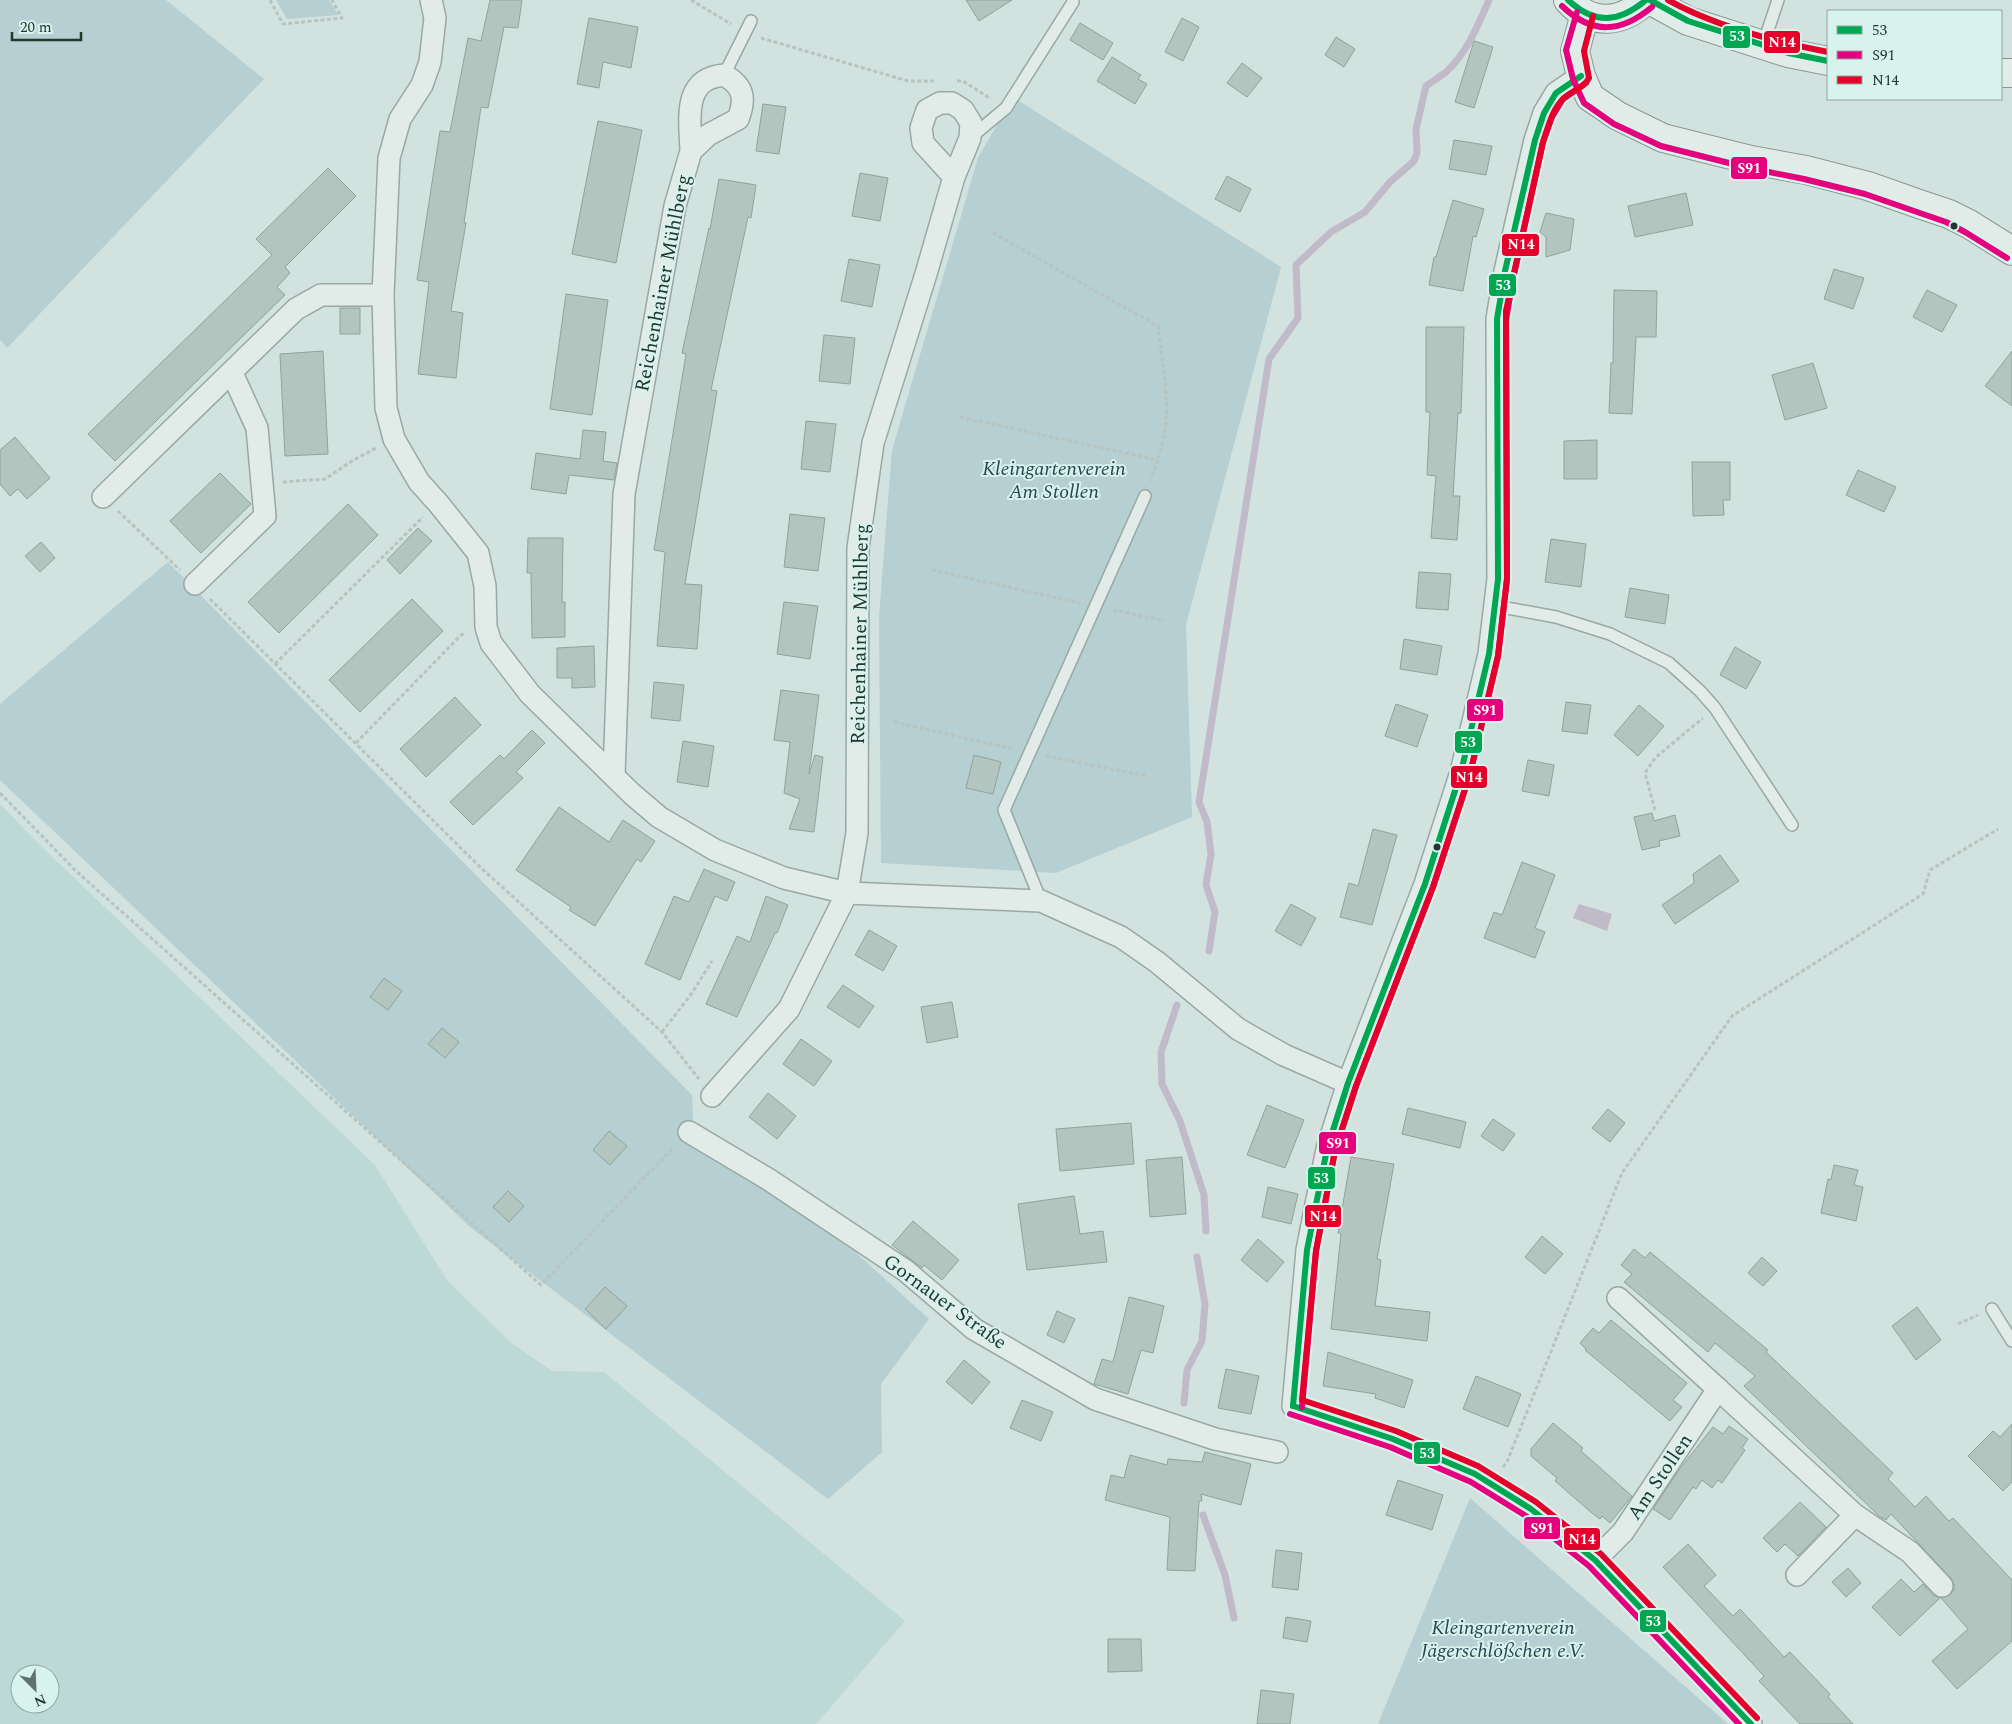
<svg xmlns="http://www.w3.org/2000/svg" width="2012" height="1724" viewBox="0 0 2012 1724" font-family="Spectral,serif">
  <rect width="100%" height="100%" fill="#d1e2df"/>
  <!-- farmland -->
  <path fill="#bdd9d6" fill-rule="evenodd" d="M 0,804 L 45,850 L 375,1165 L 447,1280 L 510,1342 L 552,1371 L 604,1372 L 905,1621 L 816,1724 L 0,1724 ZM 20,1674 L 50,1674 L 50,1704 L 20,1704 Z"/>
  <!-- green -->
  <g fill="#b5cfd2">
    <polygon points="0,0 166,0 264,79 7,348 0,339"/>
    <polygon points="276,0 329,0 338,15 287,19"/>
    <polygon points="1013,97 1281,267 1186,625 1192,817 1056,873 881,863 879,616 892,450 978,158"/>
    <polygon points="168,562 692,1095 693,1122 762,1180 854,1251 929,1319 881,1384 882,1452 828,1499 470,1227 0,780 0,704"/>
    <polygon points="1470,1498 1728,1724 1378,1724"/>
  </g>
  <!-- water -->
  <polygon fill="#c1bac9" points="1579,904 1612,914 1607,931 1573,918"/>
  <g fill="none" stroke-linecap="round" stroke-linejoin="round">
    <!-- stream -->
    <g stroke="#c1bac9" stroke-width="7">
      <path d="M 1209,951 L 1215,912 L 1206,885 L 1211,854 L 1207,822 L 1199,802 L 1269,359 L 1298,318 L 1296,265 L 1331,232 L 1365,212 L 1390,182 L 1414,161 L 1417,153 L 1416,129 L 1426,86 C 1433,81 1440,77 1446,72 C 1467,53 1478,25 1489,0"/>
      <polyline points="1177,1005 1161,1052 1162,1084 1180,1121 1204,1195 1206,1231"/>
      <polyline points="1184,1403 1187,1370 1202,1341 1205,1304 1197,1257"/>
      <polyline points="1203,1515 1225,1575 1234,1618"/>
    </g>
  </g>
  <!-- building -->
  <g fill="#b2c6bf" stroke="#90a39b">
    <polygon points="490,0 522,0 518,28 504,27 488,108 481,107 464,223 466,223 451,311 463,313 456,378 418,374 429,282 417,280 440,131 450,132 468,38 481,41"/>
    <polygon points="966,0 1012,0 979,21"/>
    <polygon points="589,18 638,27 631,68 603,62 599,88 577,84"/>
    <polygon points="1182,18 1199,27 1183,61 1165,52"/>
    <polygon points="1080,23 1113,43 1103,60 1070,40"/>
    <polygon points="1336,37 1355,49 1344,67 1325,55"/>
    <polygon points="1474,41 1493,47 1474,108 1455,102"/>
    <polygon points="1112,57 1141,75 1138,79 1147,84 1135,104 1097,81"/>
    <polygon points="1242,63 1262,78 1247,97 1227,83"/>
    <polygon points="763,104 786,107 779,154 756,151"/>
    <polygon points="598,121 642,130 616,263 572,254"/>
    <polygon points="1454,140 1492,146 1486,175 1449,169"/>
    <polygon points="328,168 356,196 285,267 290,273 277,287 285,295 115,461 88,434 272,255 256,239"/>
    <polygon points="860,173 888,178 880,221 852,216"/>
    <polygon points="1227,176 1251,189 1240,212 1215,199"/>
    <polygon points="719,179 756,185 751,218 748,217 711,390 717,391 685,584 702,585 697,649 657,646 665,552 654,550 686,354 682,353 709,228 710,229"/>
    <polygon points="1686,193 1693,225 1635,237 1628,206"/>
    <polygon points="1453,200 1484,209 1476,237 1473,236 1463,291 1429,285 1434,257 1436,257"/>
    <polygon points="1546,213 1574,219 1570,250 1546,257 1546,237 1540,232"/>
    <polygon points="849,259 880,265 872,307 841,301"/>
    <polygon points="1834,269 1864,278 1853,309 1824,299"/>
    <polygon points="1614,290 1657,291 1656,337 1636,337 1632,414 1609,413 1611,363 1613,363"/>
    <polygon points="1927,290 1957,305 1942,332 1913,317"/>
    <polygon points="566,294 608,300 592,415 550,409"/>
    <rect x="340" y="308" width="20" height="26"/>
    <polygon points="1426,327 1464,327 1461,413 1458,413 1453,496 1460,496 1457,540 1431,538 1436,476 1427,475 1430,412 1426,412"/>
    <polygon points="824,335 855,338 850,384 819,381"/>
    <polygon points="323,351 328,454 285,456 280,354"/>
    <polygon points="2012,351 2012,406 1985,386"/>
    <polygon points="1813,363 1827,408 1785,420 1772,375"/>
    <polygon points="806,421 836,424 830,472 801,469"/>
    <polygon points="583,430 606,432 603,461 617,463 614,480 569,475 566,494 531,489 536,453 580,459"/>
    <polygon points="15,437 50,478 27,499 18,489 10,496 0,484 0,450"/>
    <polygon points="1597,440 1597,479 1564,479 1564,441"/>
    <polygon points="1692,462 1730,462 1730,500 1723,500 1724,515 1693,516"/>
    <polygon points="1858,470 1896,487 1884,512 1846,495"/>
    <polygon points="220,473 251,504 201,553 170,521"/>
    <polygon points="348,504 378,535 279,633 248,602"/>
    <polygon points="790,514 825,518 818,571 784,567"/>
    <polygon points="418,528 432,541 400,574 387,560"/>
    <polygon points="528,538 563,538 562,602 565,602 565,637 532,638 531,573 527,573"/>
    <polygon points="1551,539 1586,544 1581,587 1545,582"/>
    <polygon points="41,542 55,558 40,572 25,556"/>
    <polygon points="1419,572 1451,574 1448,610 1416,608"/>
    <polygon points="1630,588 1669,595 1665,624 1625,617"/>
    <polygon points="412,599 443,631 360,712 329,680"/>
    <polygon points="784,602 818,606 810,659 777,654"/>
    <polygon points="1404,639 1442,646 1437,675 1400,669"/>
    <polygon points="594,646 595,687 572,688 572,678 557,678 557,648"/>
    <polygon points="1735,647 1761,662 1746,689 1720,675"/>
    <polygon points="654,682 684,685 680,721 651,718"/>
    <polygon points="781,690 819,695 809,774 815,755 823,757 814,832 789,829 800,799 784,793 790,742 774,740"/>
    <polygon points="455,697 481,725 426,777 400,749"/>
    <polygon points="1566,702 1591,705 1587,734 1562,731"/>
    <polygon points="1396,704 1428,715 1417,747 1385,736"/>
    <polygon points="1639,705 1664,726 1638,756 1614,735"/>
    <polygon points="532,730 545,743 516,772 523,778 473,825 450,802 500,755 504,759"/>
    <polygon points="683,741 714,746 708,787 677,782"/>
    <polygon points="974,755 1001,762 993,794 966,788"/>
    <polygon points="1528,760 1554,765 1549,796 1522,791"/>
    <polygon points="559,807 609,842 623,820 655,841 641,862 637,859 595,926 569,910 571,907 516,870"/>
    <polygon points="1652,813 1654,821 1675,815 1680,836 1659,841 1660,846 1642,850 1634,817"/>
    <polygon points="1373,829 1397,835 1372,925 1340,917 1349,883 1358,886"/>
    <polygon points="1720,855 1739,881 1675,924 1662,905 1694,883 1693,874"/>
    <polygon points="1522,862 1555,875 1535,928 1545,932 1535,958 1484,938 1494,912 1502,915"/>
    <polygon points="704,869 735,882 727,901 715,896 680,980 645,964 674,896 689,902"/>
    <polygon points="766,896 788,905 777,933 775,933 737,1017 706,1004 737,936 750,942"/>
    <polygon points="1291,904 1316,918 1301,946 1275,931"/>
    <polygon points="869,930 897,946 883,971 855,955"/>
    <polygon points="384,978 402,991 388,1010 370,997"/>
    <polygon points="843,985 874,1006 859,1028 827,1007"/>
    <polygon points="952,1002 958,1037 927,1043 921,1007"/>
    <polygon points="442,1028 459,1042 445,1058 428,1044"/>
    <polygon points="801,1039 832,1061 814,1086 783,1064"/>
    <polygon points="768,1093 796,1116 777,1139 749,1117"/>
    <polygon points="1267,1105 1304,1120 1285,1168 1247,1155"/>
    <polygon points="1408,1108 1466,1122 1460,1148 1402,1134"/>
    <polygon points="1608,1109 1625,1123 1610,1142 1592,1128"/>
    <polygon points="1493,1119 1515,1134 1503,1151 1481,1136"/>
    <polygon points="1131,1123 1134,1164 1060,1171 1056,1129"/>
    <polygon points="609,1131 627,1146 610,1165 593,1150"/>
    <polygon points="1182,1157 1186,1214 1150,1217 1146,1160"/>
    <polygon points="1351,1157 1394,1164 1377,1259 1381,1260 1375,1306 1430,1312 1427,1341 1331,1329 1341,1234 1338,1233"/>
    <polygon points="1834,1165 1858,1170 1854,1185 1863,1187 1856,1221 1821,1213 1828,1179 1831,1180"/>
    <polygon points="1268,1187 1298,1194 1291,1224 1262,1217"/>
    <polygon points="508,1191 524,1206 509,1222 493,1207"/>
    <polygon points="1074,1196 1080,1234 1103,1231 1107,1262 1027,1270 1018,1204"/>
    <polygon points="913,1221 959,1260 942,1280 924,1265 922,1268 892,1245"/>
    <polygon points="1542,1236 1563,1254 1545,1274 1525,1257"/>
    <polygon points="1258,1239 1284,1262 1267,1282 1241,1260"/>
    <polygon points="1634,1249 1645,1258 1650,1252 1768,1350 1766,1352 1893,1473 1888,1479 1915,1507 1926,1496 1949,1521 1953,1518 2012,1580 2012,1641 1957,1689 1932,1661 1968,1629 1941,1598 1950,1595 1954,1590 1954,1584 1951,1578 1891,1514 1886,1520 1879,1516 1744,1386 1755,1376 1715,1343 1708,1352 1624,1282 1632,1274 1621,1265"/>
    <polygon points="1762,1257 1777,1271 1763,1286 1748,1273"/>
    <polygon points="605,1287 627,1306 606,1329 585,1309"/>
    <polygon points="1129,1297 1164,1306 1153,1353 1141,1350 1128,1394 1094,1384 1102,1359 1113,1362"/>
    <polygon points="1917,1307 1941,1340 1916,1360 1892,1326"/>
    <polygon points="1057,1311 1075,1319 1064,1343 1047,1335"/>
    <polygon points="1611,1320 1687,1383 1673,1400 1682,1407 1670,1421 1585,1350 1586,1349 1580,1343 1593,1328 1599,1333"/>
    <polygon points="1328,1352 1413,1380 1404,1408 1375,1398 1376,1394 1323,1386"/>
    <polygon points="964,1360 990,1382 972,1404 946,1382"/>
    <polygon points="1226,1369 1259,1376 1251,1414 1218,1408"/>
    <polygon points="1476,1376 1521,1394 1508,1427 1463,1409"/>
    <polygon points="1022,1400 1053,1412 1041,1441 1010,1428"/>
    <polygon points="1553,1423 1583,1448 1581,1451 1632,1496 1610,1523 1602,1516 1600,1519 1592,1513 1555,1481 1557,1478 1531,1456 1531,1449"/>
    <polygon points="2012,1424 2012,1482 2003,1491 1968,1456 1993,1431 2000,1437"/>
    <polygon points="1729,1426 1748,1439 1742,1448 1745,1450 1722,1483 1718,1480 1712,1488 1702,1480 1696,1489 1693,1487 1670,1520 1653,1509 1679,1470 1713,1427 1723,1434"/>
    <polygon points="1205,1452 1251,1464 1241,1505 1201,1494 1202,1501 1199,1501 1195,1571 1167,1570 1170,1517 1105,1500 1111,1475 1124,1478 1130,1455 1167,1465 1168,1459 1202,1462"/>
    <polygon points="1398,1480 1443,1495 1432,1530 1386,1515"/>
    <polygon points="1800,1502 1826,1527 1798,1556 1785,1544 1777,1552 1763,1538"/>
    <polygon points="1688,1544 1716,1575 1704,1586 1733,1616 1740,1609 1784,1657 1790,1652 1830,1694 1828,1697 1853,1724 1800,1724 1759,1681 1764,1676 1663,1567"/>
    <polygon points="1276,1550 1302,1553 1298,1590 1272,1587"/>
    <polygon points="1848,1568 1861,1583 1846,1597 1832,1582"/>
    <polygon points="1901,1579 1914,1592 1923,1584 1933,1595 1940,1598 1900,1636 1872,1607"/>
    <polygon points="1286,1617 1311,1621 1307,1642 1283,1638"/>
    <polygon points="1108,1639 1141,1639 1142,1671 1108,1672"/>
    <polygon points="1261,1690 1294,1694 1290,1724 1257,1724"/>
  </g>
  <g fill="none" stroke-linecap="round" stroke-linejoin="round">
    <!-- lane casing -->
    <g stroke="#99a8a4" stroke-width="14">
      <g id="lane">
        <polyline points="1763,45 1778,0"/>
        <polyline points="724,75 751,21"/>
        <polyline points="970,138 1006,108 1073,2"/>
        <polyline points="1496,606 1556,617 1610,634 1669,663 1700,691 1715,708 1792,825"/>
        <polyline points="1041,901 1004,810 1145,496"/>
        <polyline points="1992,1309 2012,1341"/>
      </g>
    </g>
    <!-- street casing -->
    <g stroke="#99a8a4" stroke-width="24">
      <g id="street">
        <polyline points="431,0 435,18 430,62 422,85 400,119 389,158 383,295 386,408 394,439 419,482 438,503 478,553 485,586 486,627 491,643 530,694 632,794 659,817 715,850 784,878 847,893 1041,901 1121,937 1157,962 1238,1029 1284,1055 1348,1083"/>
        <polyline points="1581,76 1556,93 1544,113 1535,140 1505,271 1497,319 1498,579 1489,654 1461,772 1425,884 1348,1083 1327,1149 1307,1250 1293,1406 1393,1439 1475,1474 1531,1509 1595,1560 1751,1724"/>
        <polyline points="103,497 296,309 321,295 383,295"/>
        <polyline points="195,584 265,516 257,428 232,373"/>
        <path d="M 614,775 L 624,494 L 675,206 L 691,151 L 708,135 L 738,119 C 746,99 744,86 724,75 C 682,79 690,119 691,151"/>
        <polyline points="712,1096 789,1009 847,893 857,833 858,548 873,443 926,274 954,177 970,138 971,123 963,110 952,103 940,103 927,110 921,128 923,143 954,177"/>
        <polyline points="689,1132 768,1179 906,1271 974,1329 1095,1399 1215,1439 1277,1452"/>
        <polyline points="1618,1298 1718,1389"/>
        <polyline points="1595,1560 1623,1532 1718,1389 1855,1515 1910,1552 1942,1586"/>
        <polyline points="1797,1575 1855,1515"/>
      </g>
    </g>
    <!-- secondary casing -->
    <g stroke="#8a9894" stroke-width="30">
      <g id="secondary">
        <path d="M 1568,0 C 1591,26 1622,24 1646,0"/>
        <polyline points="1650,0 1688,21 1788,53 1828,61"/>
        <polyline points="1585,14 1575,51 1581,76 1590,97 1618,116 1663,138 1751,160 1806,170 1868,186 1919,204 1949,214 1969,224 2012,251"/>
        <polyline points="2001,73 2012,73"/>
      </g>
    </g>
    <!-- path -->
    <g stroke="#b8c4c0" stroke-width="3" stroke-dasharray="4 2.5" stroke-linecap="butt">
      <polyline points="270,0 283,24 342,18 332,0"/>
      <polyline points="691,0 731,24"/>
      <polyline points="761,38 908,81 934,81"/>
      <polyline points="957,81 963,81 991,99"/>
      <path d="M 993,233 L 1158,326 C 1161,357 1170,399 1165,430 C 1162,448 1157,464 1150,481"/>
      <polyline points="960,417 1158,460"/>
      <polyline points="283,482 325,479 352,461 376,448"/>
      <polyline points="118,511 180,570"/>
      <polyline points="932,570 1080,603"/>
      <polyline points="210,599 479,866 662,1032 699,1079"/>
      <polyline points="1113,610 1165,621"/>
      <polyline points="275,664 423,517"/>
      <polyline points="894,722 1013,749"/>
      <polyline points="356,743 461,635 466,633"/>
      <polyline points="1046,756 1148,776"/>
      <polyline points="0,793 76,871 541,1285 673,1148"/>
      <polyline points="1655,810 1645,773 1655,758 1703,718"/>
      <polyline points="662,1032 692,993 712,961"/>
      <polyline points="1958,1324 1978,1315"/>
      <polyline points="1503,1467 1507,1462 1622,1173 1732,1016 1923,894 1930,870 1998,829"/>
    </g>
    <!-- lane -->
    <use href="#lane" stroke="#e1ece9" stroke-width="11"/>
    <!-- street -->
    <use href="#street" stroke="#e1ece9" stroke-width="21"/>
    <!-- secondary -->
    <use href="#secondary" stroke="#e1ece9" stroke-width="28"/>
    <!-- bus-1 casing -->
    <g stroke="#d8f2ed" stroke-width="10">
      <g id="bus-1">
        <path d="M 1568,0 C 1595,25 1619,23 1646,0"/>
        <polyline points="1650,0 1688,21 1788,53 1828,61"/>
        <polyline points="1293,1406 1307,1250 1327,1149 1348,1083 1425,884 1461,772 1489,654 1498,579 1497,319 1505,271 1535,140 1544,113 1556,93 1581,76"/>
        <polyline points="1293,1406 1393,1439 1475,1474 1531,1509 1595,1560 1751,1724"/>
      </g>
    </g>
    <!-- bus-2 casing -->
    <g stroke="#d8f2ed" stroke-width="10">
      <g id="bus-2">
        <path d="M 1562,6 C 1592,35 1621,33 1652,7"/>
        <polyline points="1577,12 1566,50 1573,79 1584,103 1614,124 1661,146 1749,168 1804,179 1865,194 1946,222 1965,232 2007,258"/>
        <polyline points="1302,1407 1316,1251 1335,1151 1356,1086 1433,887 1470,774 1498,656 1507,579 1506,320 1514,273 1543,142 1552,117 1563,99 1586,83"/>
        <polyline points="1290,1414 1390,1447 1471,1482 1526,1516 1589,1566 1739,1724"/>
      </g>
    </g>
    <!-- bus-3 casing -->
    <g stroke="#d8f2ed" stroke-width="10">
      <g id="bus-3">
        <path d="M 1668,0 C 1715,26 1776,42 1828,52"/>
        <path d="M 1593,16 L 1584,51 L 1589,78 C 1584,88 1572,91 1564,98 C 1552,109 1548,128 1543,142 L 1506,311 L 1507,579 L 1498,656 L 1470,774 L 1433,887 L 1356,1086 L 1335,1151 L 1316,1251 L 1302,1400 L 1396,1431 L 1478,1466 L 1536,1502 L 1601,1554 L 1757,1718"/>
      </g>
    </g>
    <!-- bus-1 -->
    <use href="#bus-1" stroke="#00a651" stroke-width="6"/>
    <!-- bus-2 -->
    <use href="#bus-2" stroke="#e5007d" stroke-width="6"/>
    <!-- bus-3 -->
    <use href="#bus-3" stroke="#e4002b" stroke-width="6"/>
  </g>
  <!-- markers -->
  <g fill="#22372e" stroke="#d8f2ed" stroke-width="2">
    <circle cx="1954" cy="226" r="4.5"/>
    <circle cx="1437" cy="847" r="4.5"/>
  </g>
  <g text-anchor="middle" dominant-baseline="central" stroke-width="4" stroke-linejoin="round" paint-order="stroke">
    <!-- street labels -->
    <g font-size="20" fill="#22372e" stroke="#d8f2ed">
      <text transform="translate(663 283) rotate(-79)">Reichenhainer Mühlberg</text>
      <text transform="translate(860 634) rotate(-89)">Reichenhainer Mühlberg</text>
      <text transform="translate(945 1302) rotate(36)">Gornauer Straße</text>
      <text transform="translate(1660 1477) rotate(-56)">Am Stollen</text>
    </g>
    <!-- park labels -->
    <g font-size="20" font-style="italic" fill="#2a4451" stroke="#d8f2ed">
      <text x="1054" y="469">Kleingartenverein<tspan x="1054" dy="23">Am Stollen</tspan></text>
      <text x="1503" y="1628">Kleingartenverein<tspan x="1503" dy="23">Jägerschlößchen e.V.</tspan></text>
    </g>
  </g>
  <g stroke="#d8f2ed" stroke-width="2">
    <rect x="1722" y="25" width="29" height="24" rx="5" fill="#00a651"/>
    <rect x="1763" y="30" width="38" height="24" rx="5" fill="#e4002b"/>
    <rect x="1730" y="156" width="38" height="24" rx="5" fill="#e5007d"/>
    <rect x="1501" y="233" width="39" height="24" rx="5" fill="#e4002b"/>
    <rect x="1488" y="273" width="29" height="24" rx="5" fill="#00a651"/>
    <rect x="1466" y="698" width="38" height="24" rx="5" fill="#e5007d"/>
    <rect x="1454" y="730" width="29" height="24" rx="5" fill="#00a651"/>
    <rect x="1450" y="765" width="38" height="24" rx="5" fill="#e4002b"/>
    <rect x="1318" y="1131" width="39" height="24" rx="5" fill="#e5007d"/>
    <rect x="1307" y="1166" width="29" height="24" rx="5" fill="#00a651"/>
    <rect x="1304" y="1204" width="38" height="24" rx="5" fill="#e4002b"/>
    <rect x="1413" y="1441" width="28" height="24" rx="5" fill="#00a651"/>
    <rect x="1523" y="1516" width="38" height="24" rx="5" fill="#e5007d"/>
    <rect x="1563" y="1527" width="38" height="24" rx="5" fill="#e4002b"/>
    <rect x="1639" y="1609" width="28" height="24" rx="5" fill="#00a651"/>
  </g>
  <g font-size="14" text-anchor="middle" font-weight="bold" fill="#fff">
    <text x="1737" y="41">53</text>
    <text x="1782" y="47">N14</text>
    <text x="1749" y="173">S91</text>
    <text x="1521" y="249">N14</text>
    <text x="1503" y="290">53</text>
    <text x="1485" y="715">S91</text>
    <text x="1468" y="747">53</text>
    <text x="1469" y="782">N14</text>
    <text x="1338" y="1148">S91</text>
    <text x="1321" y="1183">53</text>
    <text x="1323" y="1221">N14</text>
    <text x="1427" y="1458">53</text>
    <text x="1542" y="1533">S91</text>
    <text x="1582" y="1544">N14</text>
    <text x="1653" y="1626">53</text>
  </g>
  <!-- legend -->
  <rect x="1827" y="10" width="175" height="90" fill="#d8f2ed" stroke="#8fa7a1"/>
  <rect x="1837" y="26" width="25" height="8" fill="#00a651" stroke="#8fa7a1"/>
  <text x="1872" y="35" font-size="15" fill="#22372e">53</text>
  <rect x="1837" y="51" width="25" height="8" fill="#e5007d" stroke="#8fa7a1"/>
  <text x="1872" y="60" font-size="15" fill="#22372e">S91</text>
  <rect x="1837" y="76" width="25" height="8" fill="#e4002b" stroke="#8fa7a1"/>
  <text x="1872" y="85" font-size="15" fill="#22372e">N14</text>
  <!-- north arrow -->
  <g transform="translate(35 1689) rotate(156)"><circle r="24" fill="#d8f2ed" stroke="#8fa7a1"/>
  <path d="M0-4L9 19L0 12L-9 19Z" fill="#5f736c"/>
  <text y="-8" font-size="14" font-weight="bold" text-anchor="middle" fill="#22372e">N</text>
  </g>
  <!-- scale -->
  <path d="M12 32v8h69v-8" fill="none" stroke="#22372e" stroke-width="2.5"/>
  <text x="20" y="32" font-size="15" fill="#22372e" stroke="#d8f2ed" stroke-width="4" paint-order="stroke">20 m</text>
</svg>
